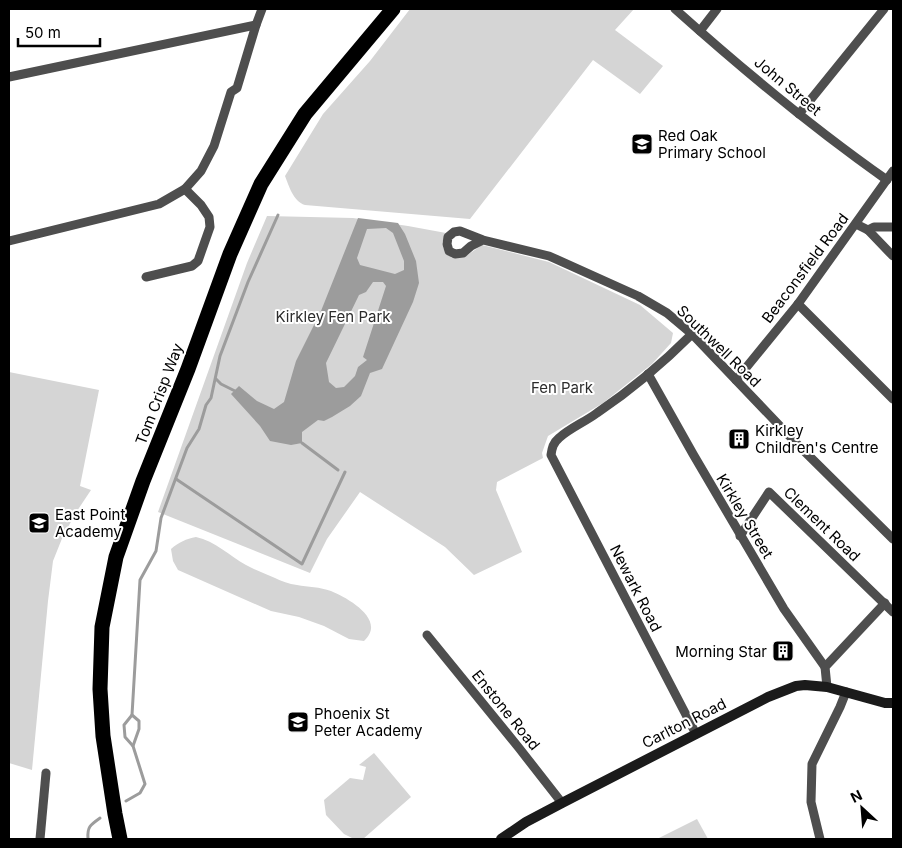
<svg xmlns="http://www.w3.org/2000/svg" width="902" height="848" viewBox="0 0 902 848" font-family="Inter,sans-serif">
  <rect width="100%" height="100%" fill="#fff"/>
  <!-- green -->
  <g fill="#d5d5d5">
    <path d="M 410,9 L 634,9 L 615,30 L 663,66 L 640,94 L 593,60 L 470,219 L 305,205 C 293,201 289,186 285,176 L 323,114 L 370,61 Z"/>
    <polygon points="267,216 353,218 408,226 446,233 442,243 445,253 452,258 466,256 482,245 549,262 640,305 673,333 671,343 652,364 603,403 548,436 542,453 543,458 497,482 496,490 522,552 474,575 445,547 360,492 327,539 310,573 158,512 247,263"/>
    <polygon points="9,372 99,390 80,486 91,490 77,511 63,536 53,561 48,601 32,770 9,763"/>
    <path d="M 196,537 C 215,541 230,556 246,565 C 255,570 265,574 275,578 C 281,581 289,584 297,585 C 308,587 320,587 331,591 C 348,598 387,620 364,641 L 349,639 L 324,626 L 299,617 L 271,611 L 178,570 L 173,561 L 171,549 C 179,542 186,539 196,537 Z"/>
    <polygon points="374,753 411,797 363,839 354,839 344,834 326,815 324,800 350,778 363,780 366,767 359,765"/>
    <polygon points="697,819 708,839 657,839"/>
  </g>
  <!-- water -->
  <path fill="#9c9c9c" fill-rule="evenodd" d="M 358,218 L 398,223 L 405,234 L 416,261 L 419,283 L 413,302 L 382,369 L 370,373 L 361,396 L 350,406 L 332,417 L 324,421 L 318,420 L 302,432 L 302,443 L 291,445 L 270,441 L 260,426 L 231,394 L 239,386 L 257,401 L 274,409 L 284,402 L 296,361 L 321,311 ZM 386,228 L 393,233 L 404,261 L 404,270 L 395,274 L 360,265 L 357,258 L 367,229 ZM 373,282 L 383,282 L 386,286 L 363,357 L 367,360 L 358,367 L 355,376 L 344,387 L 336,388 L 329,382 L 326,363 L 359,295 L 366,292 Z"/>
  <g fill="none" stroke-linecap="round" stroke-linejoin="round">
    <!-- stream -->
    <g stroke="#9c9c9c" stroke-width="3">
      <polyline points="216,379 221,384 235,391"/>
      <polyline points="302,443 338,470"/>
      <polyline points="176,479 302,564 345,472"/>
      <polyline points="132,715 124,725 125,737 133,746"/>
      <polyline points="126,801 140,793 145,784 133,746 139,729 139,721 132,715 140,580 156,551 161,518 187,448 199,429 206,405 211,398 220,356 248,282 278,215"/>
      <path d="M 88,839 C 87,827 90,825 100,818"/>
    </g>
    <!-- street -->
    <g stroke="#4e4e4e" stroke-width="9">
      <path d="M 675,9 C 742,69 813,128 887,180"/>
      <polyline points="700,31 717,9"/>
      <polyline points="9,77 256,25"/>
      <polyline points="799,114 884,9"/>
      <polyline points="856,224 868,230 893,256"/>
      <polyline points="868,230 874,227 893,227"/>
      <polyline points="483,240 471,246 463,253 455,254 449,251 447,244 448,237 454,232 460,231 483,240 549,256 638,296 667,313 692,334 799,446 893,539"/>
      <polyline points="9,241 159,204 185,189 201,171 214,146 231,92 237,88 256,25 262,9"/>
      <polyline points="146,277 192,266 198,261 210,227 209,217 201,205 185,189"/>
      <polyline points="798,304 893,399"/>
      <path d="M 692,334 C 663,363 631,390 597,413 C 585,422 570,428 559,438 C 553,443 552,448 551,455 L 696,734"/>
      <polyline points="648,374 693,454 784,609 825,667"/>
      <polyline points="736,380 798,304 893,171"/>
      <polyline points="740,536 769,492 893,612"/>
      <polyline points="427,635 519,748 562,803"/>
      <polyline points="827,687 825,667 885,603"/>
      <polyline points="40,839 46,773"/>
      <polyline points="820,839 811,802 812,764 840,707 846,692"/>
    </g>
    <!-- secondary -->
    <polyline stroke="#1b1b1b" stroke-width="10" points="501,839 526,822 562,803 768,697 796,686 805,685 827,687 885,703 893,703"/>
    <!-- highway -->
    <polyline stroke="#000" stroke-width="15" points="120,839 115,814 103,736 100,689 102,627 116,557 143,481 188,369 230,254 261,184 305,114 393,9"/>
  </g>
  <!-- icons -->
  <defs>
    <g id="school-square" transform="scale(1.125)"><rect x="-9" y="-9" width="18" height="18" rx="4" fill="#000" stroke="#fff"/><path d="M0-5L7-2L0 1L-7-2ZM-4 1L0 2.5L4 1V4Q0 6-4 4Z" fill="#fff"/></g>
    <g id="building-square" transform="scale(1.125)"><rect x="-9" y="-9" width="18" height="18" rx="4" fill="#000" stroke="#fff"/><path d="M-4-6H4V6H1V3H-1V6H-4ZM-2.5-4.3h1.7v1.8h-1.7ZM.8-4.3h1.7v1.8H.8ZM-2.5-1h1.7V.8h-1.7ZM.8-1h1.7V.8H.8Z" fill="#fff"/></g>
  </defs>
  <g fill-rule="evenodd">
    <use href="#school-square" x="642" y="144"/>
    <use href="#building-square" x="739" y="439"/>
    <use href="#school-square" x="39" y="523"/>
    <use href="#building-square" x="783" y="651"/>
    <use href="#school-square" x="298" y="722"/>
  </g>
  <g text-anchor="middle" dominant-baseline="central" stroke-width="4" stroke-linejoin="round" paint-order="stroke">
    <!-- street labels -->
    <g font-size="15" fill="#000" stroke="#fff">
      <text transform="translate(788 86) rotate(40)">John Street</text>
      <text transform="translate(805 268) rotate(-53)">Beaconsfield Road</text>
      <text transform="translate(719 346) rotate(44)">Southwell Road</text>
      <text transform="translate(159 394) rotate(-69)">Tom Crisp Way</text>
      <text transform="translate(745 516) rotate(59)">Kirkley Street</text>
      <text transform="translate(822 524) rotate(44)">Clement Road</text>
      <text transform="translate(636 588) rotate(63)">Newark Road</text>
      <text transform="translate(506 710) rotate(51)">Enstone Road</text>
      <text transform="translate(684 723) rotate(-27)">Carlton Road</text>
    </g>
    <!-- poi labels -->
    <g font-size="15" fill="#000" stroke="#fff" text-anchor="start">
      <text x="658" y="135">Red Oak<tspan x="658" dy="17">Primary School</tspan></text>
      <text x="755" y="430">Kirkley<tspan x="755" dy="17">Children's Centre</tspan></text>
      <text x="55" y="514">East Point<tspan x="55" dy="17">Academy</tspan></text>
      <text x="767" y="651" text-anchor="end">Morning Star</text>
      <text x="314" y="713">Phoenix St<tspan x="314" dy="17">Peter Academy</tspan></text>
    </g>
    <!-- park labels -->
    <g font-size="15" fill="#2c2c2c" stroke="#fff">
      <text x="333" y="316">Kirkley Fen Park</text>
      <text x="562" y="387">Fen Park</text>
    </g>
  </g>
  <!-- border -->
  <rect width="902" height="848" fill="none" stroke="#000000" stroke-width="20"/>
  <!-- north arrow -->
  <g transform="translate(862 808) rotate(334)" stroke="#ffffff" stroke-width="4" paint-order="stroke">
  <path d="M0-4L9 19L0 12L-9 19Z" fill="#000000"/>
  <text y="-8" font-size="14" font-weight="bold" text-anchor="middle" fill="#000000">N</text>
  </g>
  <!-- scale -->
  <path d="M18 38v8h82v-8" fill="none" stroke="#000000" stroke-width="2.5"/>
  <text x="25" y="38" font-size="15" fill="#000000" stroke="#ffffff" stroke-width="4" paint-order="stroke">50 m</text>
</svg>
